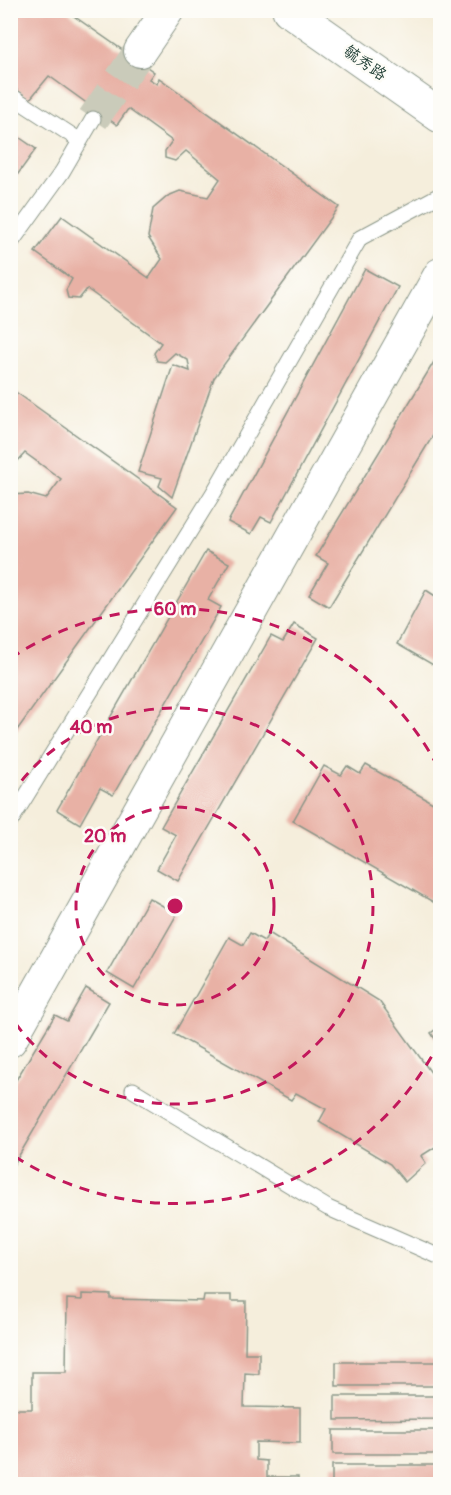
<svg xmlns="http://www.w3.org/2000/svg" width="451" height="1495" viewBox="0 0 451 1495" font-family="Pangolin,'LXGW WenKai TC',sans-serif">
  <rect width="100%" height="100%" fill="#fdfcf7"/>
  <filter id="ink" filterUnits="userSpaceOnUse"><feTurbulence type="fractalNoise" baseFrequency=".0167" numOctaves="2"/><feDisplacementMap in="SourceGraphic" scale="12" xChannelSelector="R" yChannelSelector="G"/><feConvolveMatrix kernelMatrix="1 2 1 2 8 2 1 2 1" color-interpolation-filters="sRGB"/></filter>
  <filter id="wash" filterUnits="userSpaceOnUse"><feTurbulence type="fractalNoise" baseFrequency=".008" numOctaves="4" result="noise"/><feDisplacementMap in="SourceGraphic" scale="24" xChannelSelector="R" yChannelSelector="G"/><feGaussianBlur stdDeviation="1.35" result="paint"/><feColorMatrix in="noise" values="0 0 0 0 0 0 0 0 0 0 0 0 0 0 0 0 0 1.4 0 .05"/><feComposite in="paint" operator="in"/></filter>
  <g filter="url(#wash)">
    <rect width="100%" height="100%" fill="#f5eedc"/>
    <g id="blocks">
      <!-- building -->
      <g fill="#e8b1a5">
        <polygon points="10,10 65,10 154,72 149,79 157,84 159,78 339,207 214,378 172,497 159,486 162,478 138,472 173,365 190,371 188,360 175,353 165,362 157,361 154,353 161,343 87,289 79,299 68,298 66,290 72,279 35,252 62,216 149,278 162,259 148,237 153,209 168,196 180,191 208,197 220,179 186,151 175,161 165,158 165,151 172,141 128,109 117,125 49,76 30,99 10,85"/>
        <polygon points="10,131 36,149 10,185"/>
        <polygon points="365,269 398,287 271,522 261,517 251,534 228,522"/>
        <polygon points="440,352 440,424 329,607 309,595 328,563 316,556"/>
        <polygon points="10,388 177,507 10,740 10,495 28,494 46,499 61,479 25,453 16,463 10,462"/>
        <polygon points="206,551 229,563 208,600 221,607 113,795 100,788 80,824 57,810"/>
        <polygon points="426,590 440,599 440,669 397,644"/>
        <polygon points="294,624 318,638 178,881 157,869 176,835 161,827 271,636 283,642"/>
        <polygon points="366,765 440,807 440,906 293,821 324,766 341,775 347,766 360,774"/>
        <polygon points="149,898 177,914 134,989 107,973"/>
        <polygon points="250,933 264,941 269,933 379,1001 440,1085 440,1144 421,1156 426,1163 405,1182 390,1164 319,1122 326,1109 296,1093 291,1100 174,1034 229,937 243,945"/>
        <polygon points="86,988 109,1002 10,1171 10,1090 55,1015 67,1021"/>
        <polygon points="440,1026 440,1046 431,1033"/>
        <polygon points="82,1294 111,1295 111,1299 203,1301 204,1295 231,1295 231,1301 246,1301 245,1353 259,1353 259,1374 245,1373 244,1407 300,1408 300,1443 256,1442 256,1460 267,1461 267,1477 298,1477 298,1484 214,1484 214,1480 206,1480 206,1484 10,1484 10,1409 32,1409 32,1372 66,1372 67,1299 82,1300"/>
        <rect x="336" y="1362" width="104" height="24"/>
        <polygon points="335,1396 440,1396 440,1419 335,1420"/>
        <rect x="333" y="1430" width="107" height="24"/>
        <rect x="332" y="1465" width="108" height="19"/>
      </g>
    </g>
  </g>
  <g filter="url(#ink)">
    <use href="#blocks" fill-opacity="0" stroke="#8a9688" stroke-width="1.5"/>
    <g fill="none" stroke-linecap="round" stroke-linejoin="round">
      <!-- street-tunnel -->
      <polyline stroke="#cacbba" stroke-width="32" stroke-dasharray="32 16" stroke-linecap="butt" points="93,119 140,51"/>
      <!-- lane casing -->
      <g stroke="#8a9688" stroke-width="17">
        <g id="lane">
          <polyline points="10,95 79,140"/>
          <polyline points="10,244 62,172 93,119"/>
          <polyline points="10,822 214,492 360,238 440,195"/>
          <polyline points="133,1090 328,1208 440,1257"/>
        </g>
      </g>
      <!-- street casing -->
      <g stroke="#8a9688" stroke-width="34">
        <g id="street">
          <polyline points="140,51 168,10"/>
          <polyline points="10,1041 440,274"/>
        </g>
      </g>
      <!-- secondary casing -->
      <g stroke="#8a9688" stroke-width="35">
        <polyline id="secondary" points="289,10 440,116"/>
      </g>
      <!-- lane -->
      <use href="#lane" stroke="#fff" stroke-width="15"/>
      <!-- street -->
      <use href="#street" stroke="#fff" stroke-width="32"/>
      <!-- secondary -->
      <use href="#secondary" stroke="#fff" stroke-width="33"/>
    </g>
  </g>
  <!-- distance rings -->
  <g fill="none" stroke="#c2185b" stroke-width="3" stroke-dasharray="10 8">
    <circle cx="175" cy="906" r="99"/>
    <path d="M11 795A198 198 0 1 1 11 1017"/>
    <path d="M440 1041A297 297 0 0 1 11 1154M11 658A297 297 0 0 1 440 771"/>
  </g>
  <g text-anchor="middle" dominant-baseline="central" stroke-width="5" stroke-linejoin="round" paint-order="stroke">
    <!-- street labels -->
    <g font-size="16" fill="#1f3d34" stroke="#fdfcf7">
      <text transform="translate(365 63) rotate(35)">毓秀路</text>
    </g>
  </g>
  <circle cx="175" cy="906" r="9" fill="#c2185b" stroke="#fdfcf7" stroke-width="3"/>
  <g font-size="18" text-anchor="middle" font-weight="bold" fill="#c2185b" stroke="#fdfcf7" stroke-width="5" stroke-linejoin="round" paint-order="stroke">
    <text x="175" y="615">60 m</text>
    <text x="91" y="733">40 m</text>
    <text x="105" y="842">20 m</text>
  </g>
  <!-- margin -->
  <rect width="451" height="1495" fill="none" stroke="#fdfcf7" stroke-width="36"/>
</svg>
